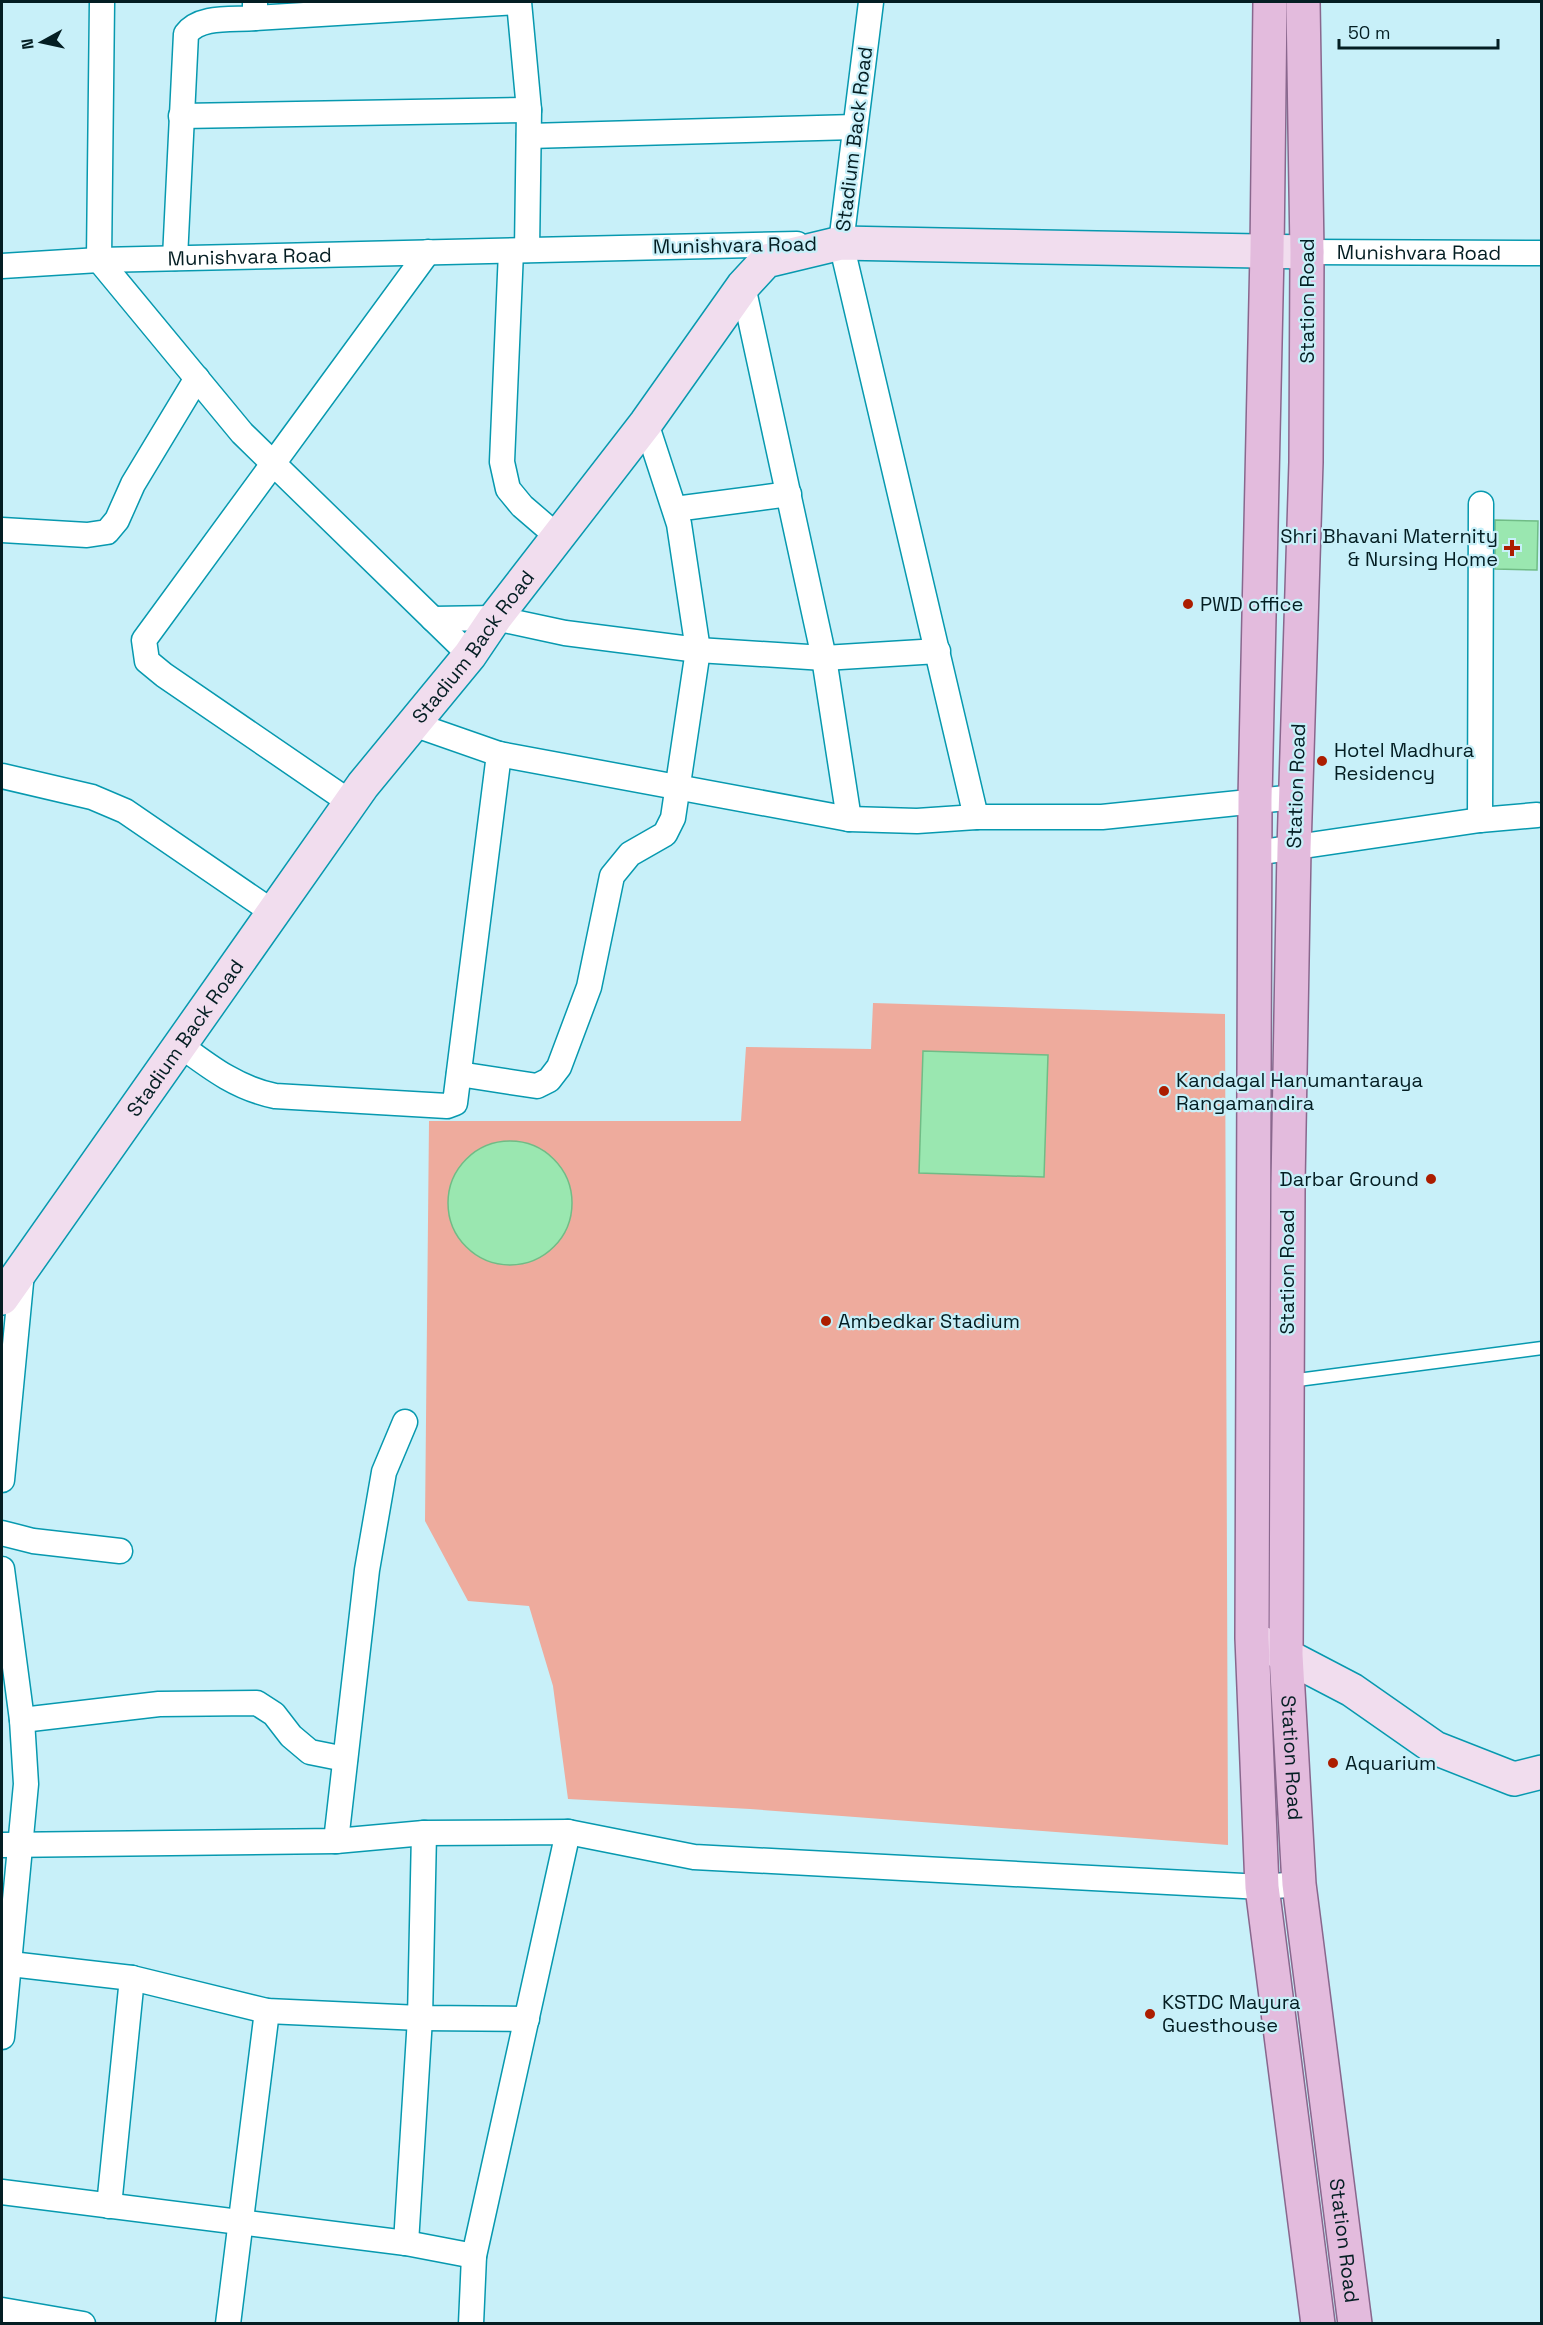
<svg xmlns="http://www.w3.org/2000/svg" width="1543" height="2325" viewBox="0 0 1543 2325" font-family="'Space Grotesk',sans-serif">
  <rect width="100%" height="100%" fill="#c8f0f9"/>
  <!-- green -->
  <polygon fill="#eeab9d" points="873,1003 1225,1014 1228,1845 750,1809 568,1799 553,1686 529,1606 468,1601 425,1521 429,1121 741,1121 746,1047 871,1049"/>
  <!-- building -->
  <g fill="#9ae7b0" stroke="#70bc86" stroke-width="1.5">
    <polygon points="1495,520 1538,521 1537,570 1495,569"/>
    <polygon points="923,1051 1048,1055 1044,1177 919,1173"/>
    <circle cx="510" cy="1203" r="62"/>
  </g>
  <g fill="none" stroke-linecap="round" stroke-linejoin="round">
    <!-- lane casing -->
    <g stroke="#0799af" stroke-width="15">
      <polyline id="lane" points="1290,1381 1542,1348"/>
    </g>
    <!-- street casing -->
    <g stroke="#0799af" stroke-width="27">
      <g id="street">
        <polyline points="102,2 99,260 242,433 470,655"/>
        <polyline points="519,2 529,110 527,250"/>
        <polyline points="871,2 841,243 976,817"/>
        <polyline points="255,18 517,2"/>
        <polyline points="181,116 529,110"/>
        <polyline points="529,136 855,127"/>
        <polyline points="511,251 502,462 508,489 522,506 558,537"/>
        <path id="s1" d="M 1307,252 L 1542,253"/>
        <path d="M 175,258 L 186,34 C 200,15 233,20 255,18 L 255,2"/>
        <path id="s2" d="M 2,266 L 99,260 L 797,244"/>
        <polyline points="743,286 824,658 849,819"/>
        <polyline points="675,509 789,494"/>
        <polyline points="2,530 87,535 107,532 117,520 133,484 197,378"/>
        <polyline points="433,619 495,618 565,633 698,650 824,658 938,651"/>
        <polyline points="413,724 499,754 849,819 917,821 976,817 1102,817 1296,797"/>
        <polyline points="2,776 92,797 125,811 274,913"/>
        <polyline points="351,803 164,675 147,661 144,640 428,252"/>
        <polyline points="1480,820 1481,504"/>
        <polyline points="1255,853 1480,820 1537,815"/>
        <path d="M 180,1045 C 211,1068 237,1088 275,1096 L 447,1106 L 455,1103 L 499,754"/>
        <polyline points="459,1074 537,1086 549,1080 559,1067 589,987 612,876 630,854 665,834 673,818 698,650 679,524 646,423"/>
        <polyline points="2,1480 22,1272"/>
        <polyline points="2,1533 33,1541 120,1551"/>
        <polyline points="2,1569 22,1720 26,1784 2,2037"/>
        <polyline points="22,1720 159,1704 257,1703 274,1714 291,1736 310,1752 345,1759"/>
        <polyline points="336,1841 367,1570 384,1472 405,1422"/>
        <polyline points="2,1845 336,1841 424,1833 568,1832 694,1857 1262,1887 1299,1884"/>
        <polyline points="2,1963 132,1978 267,2011 420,2018 527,2019"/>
        <polyline points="2,2192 406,2243 474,2256"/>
        <polyline points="109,2206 132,1978"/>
        <polyline points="406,2243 420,2018 424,1833"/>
        <polyline points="2,2310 83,2324"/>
        <polyline points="228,2324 267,2011"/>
        <polyline points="471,2324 474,2256 568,1832"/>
      </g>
    </g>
    <!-- secondary casing -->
    <g stroke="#0799af" stroke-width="36">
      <g id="secondary">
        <path id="s3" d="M 2,1298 L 363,785 L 470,655 L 495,618 L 646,423 L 743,286 L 766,261 L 841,243 L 1307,252"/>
        <polyline points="1264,1644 1352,1690 1435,1748 1514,1779 1542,1772"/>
      </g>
    </g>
    <!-- primary casing -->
    <g stroke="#89678d" stroke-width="36">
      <g id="primary">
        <polyline points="1270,2 1267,252 1255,799 1252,1638 1262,1887 1318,2324"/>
        <path id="s4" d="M 1303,2 L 1307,252 L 1306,462 L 1294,849 L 1288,1185 L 1286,1655 L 1299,1884 L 1355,2324"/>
      </g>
    </g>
    <!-- lane -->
    <use href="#lane" stroke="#fff" stroke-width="12"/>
    <!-- street -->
    <use href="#street" stroke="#fff" stroke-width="24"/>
    <!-- secondary -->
    <use href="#secondary" stroke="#f1ddee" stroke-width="33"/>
    <!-- primary -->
    <use href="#primary" stroke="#e3bbdd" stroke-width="33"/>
  </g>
  <!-- markers -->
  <g fill="#ac1d00" stroke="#c8f0f9" stroke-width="2">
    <path d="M1509 539h6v6h6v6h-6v6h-6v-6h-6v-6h6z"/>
    <circle cx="1188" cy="604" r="6"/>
    <circle cx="1322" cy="761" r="6"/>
    <circle cx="1164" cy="1091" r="6"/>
    <circle cx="1431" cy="1179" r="6"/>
    <circle cx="826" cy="1321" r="6"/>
    <circle cx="1333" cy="1763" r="6"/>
    <circle cx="1150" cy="2014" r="6"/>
  </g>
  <g text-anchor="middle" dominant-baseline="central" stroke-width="4.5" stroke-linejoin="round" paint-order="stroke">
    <!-- street labels -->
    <g font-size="20" fill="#041e23" stroke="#c8f0f9">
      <text transform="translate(854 139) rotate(-83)">Stadium Back Road</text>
      <text transform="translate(735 245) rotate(-1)">Munishvara Road</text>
      <text stroke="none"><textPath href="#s1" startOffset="112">Munishvara Road</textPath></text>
      <text stroke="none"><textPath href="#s2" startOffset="248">Munishvara Road</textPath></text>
      <text transform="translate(1307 301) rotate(-90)">Station Road</text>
      <text stroke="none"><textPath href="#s3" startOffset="804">Stadium Back Road</textPath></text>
      <text transform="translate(1296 786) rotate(-88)">Station Road</text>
      <text stroke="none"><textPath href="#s3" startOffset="318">Stadium Back Road</textPath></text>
      <text transform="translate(1287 1272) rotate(-90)">Station Road</text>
      <text stroke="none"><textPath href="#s4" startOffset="1756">Station Road</textPath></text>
      <text stroke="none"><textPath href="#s4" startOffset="2242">Station Road</textPath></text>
    </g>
    <!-- poi labels -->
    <g font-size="20" fill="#041e23" stroke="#c8f0f9" text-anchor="start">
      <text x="1498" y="536" text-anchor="end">Shri Bhavani Maternity<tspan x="1498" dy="23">&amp; Nursing Home</tspan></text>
      <text x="1200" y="604">PWD office</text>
      <text x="1334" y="750">Hotel Madhura<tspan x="1334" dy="23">Residency</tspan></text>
      <text x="1176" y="1080">Kandagal Hanumantaraya<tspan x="1176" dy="23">Rangamandira</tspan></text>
      <text x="1419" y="1179" text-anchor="end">Darbar Ground</text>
      <text x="838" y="1321">Ambedkar Stadium</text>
      <text x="1345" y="1763">Aquarium</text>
      <text x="1162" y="2002">KSTDC Mayura<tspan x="1162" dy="23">Guesthouse</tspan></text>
    </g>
  </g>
  <!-- border -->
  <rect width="1543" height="2325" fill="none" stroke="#041e23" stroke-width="6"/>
  <!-- north arrow -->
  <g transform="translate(42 42) rotate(262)" stroke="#c8f0f9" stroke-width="4.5" paint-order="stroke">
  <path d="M0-4.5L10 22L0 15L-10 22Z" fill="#041e23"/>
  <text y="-9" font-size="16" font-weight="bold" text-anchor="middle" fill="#041e23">N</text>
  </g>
  <!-- scale -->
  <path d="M1339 39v9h159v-9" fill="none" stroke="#041e23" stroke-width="3"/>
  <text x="1348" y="39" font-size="18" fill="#041e23" stroke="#c8f0f9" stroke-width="4.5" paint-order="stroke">50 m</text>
</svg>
